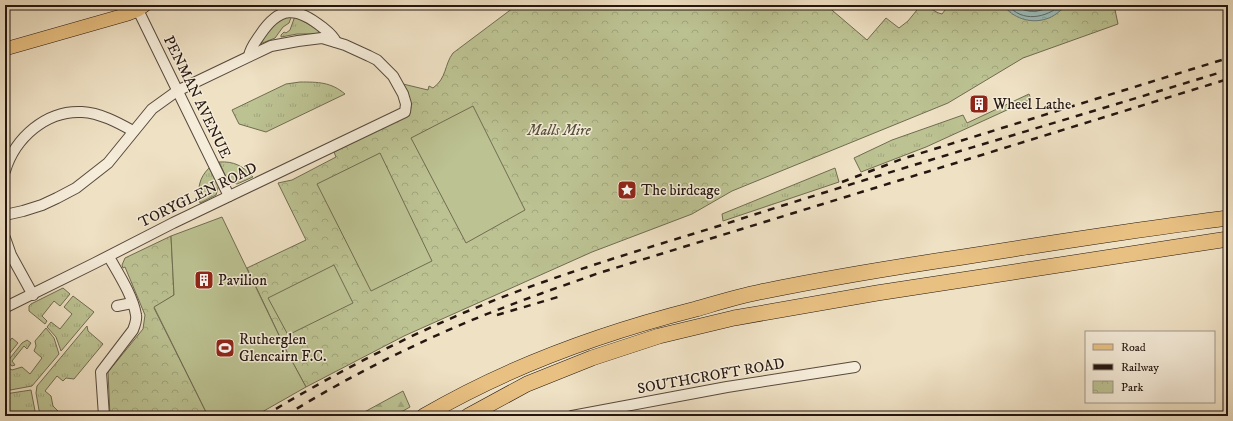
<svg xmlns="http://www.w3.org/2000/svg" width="1233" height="421" viewBox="0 0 1233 421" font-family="'IM FELL DW Pica',serif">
  <defs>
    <pattern id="grass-tufts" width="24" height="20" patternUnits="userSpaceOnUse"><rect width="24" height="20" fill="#bcc292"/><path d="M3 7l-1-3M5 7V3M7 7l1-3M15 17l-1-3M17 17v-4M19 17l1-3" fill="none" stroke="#a1a67d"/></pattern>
    <pattern id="forest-firs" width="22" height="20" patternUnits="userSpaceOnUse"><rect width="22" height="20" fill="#bcc292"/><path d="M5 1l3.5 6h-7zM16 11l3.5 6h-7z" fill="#a1a67d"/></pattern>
    <pattern id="park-crowns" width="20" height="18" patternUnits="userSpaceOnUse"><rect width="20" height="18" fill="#bcc292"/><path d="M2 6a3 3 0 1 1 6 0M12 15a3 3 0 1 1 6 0" fill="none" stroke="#a1a67d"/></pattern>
    <pattern id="water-ripples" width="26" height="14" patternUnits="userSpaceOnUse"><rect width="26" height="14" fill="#9abcb8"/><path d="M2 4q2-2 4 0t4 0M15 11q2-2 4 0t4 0" fill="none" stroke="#85a19d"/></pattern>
  </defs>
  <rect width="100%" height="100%" fill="#efe1c4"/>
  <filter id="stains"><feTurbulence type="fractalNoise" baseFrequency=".005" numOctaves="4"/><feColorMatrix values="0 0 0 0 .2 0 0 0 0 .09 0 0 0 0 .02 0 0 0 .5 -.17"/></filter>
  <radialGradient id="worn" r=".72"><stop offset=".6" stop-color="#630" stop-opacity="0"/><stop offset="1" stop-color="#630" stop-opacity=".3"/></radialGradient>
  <!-- grass -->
  <g fill="url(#grass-tufts)" stroke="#706c51">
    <polygon points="292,15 289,23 283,27 275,38 260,44 259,42 277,19"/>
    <polygon points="295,16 318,30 319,33 318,34 297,34 281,37 281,35 284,32 286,33 290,30"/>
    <path d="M 300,82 C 318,82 331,82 345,94 L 266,132 L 239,124 L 232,110 L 286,84 Z"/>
    <polygon points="1029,94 1031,99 926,147 861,172 854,158 892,140 963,115 967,123"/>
    <path d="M 219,162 C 234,161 243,166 253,177 L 237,184 L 228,181 Z"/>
    <path d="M 209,168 L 219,185 L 216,195 L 200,203 C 197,189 199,178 209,168 Z"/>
    <polygon points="835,168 839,182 723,221 722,214"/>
    <polygon points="63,288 70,294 60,306 54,301 42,316 47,321 45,324 29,311 29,306 31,304"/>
    <polygon points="73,296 94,312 61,351 56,337 47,327 51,322 60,329 72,314 64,307"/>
    <polygon points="87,326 88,331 103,344 74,379 66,378 63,381 57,376 45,391 51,396 53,406 60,413 57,416 40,416 36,393 37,386"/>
    <polygon points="46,328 54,338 59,354 32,386 5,391 5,366 12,370 22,367 30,374 42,358 34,351 36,346 35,341"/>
    <polygon points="12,338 18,343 5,359 5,346"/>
    <polygon points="27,340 31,343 27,349 24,346 12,361 15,365 12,366 7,362 22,343"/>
    <polygon points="31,390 36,416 5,416 5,394"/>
  </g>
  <!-- forest -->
  <polygon fill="url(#forest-firs)" stroke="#706c51" points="403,391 410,407 394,416 357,416"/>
  <!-- park -->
  <g fill="url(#park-crowns)" stroke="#706c51">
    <path d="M 517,5 L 826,5 L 867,40 L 886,18 L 899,28 L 908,21 L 921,5 C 929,5 933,12 942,14 L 949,5 L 1114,5 L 1118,24 L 1023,58 L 948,103 L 732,191 L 692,214 L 592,252 L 404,336 L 306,387 L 287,352 L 247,268 L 306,240 L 278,183 L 292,180 L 336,157 L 334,152 L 408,114 L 411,108 L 408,92 L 403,84 L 428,90 L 429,86 L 433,88 C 447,78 444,65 453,53 Z"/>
    <polygon points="171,236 174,295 154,308 208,416 110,416 108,372 143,329 145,315 125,267 123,268 122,265 125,258"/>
  </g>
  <!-- pitch -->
  <g fill="#bcc292" stroke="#706c51">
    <polygon points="473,106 525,210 466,243 411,138"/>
    <polygon points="380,153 432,261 371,291 317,184"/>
    <polygon points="222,217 287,352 306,387 255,416 208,416 154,307 174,295 171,236"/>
    <polygon points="334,265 353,303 288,335 268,298"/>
  </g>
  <!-- water -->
  <path fill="url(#water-ripples)" stroke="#6b7a75" d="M 1003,5 L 1067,5 C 1061,10 1054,17 1046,19 C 1030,24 1013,18 1003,5 Z"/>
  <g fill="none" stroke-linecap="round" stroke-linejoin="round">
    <!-- shore -->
    <g stroke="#5f6964" stroke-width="1">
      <path d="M 1008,5 C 1022,23 1046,18 1061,5"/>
      <path d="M 1014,5 C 1028,14 1039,13 1053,5"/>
    </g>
    <!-- minor casing -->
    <g stroke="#57493d" stroke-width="12">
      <g id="minor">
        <polyline points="138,10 229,196"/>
        <path d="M 249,56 C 250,48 256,41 260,35 C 279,6 296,6 322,27 C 327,31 333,35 336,42"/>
        <path d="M 5,171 C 15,138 46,110 82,112 C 100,113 117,122 133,131"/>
        <polyline points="5,215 23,211 42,205 57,198 76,188 108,163 152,109 177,91 271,46 298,41 322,38 345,45 369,56 377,60 393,76 403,94 406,104 405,112 173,223 95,263 8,306 5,305"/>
        <polyline points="5,238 11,255 33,295"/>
        <polyline points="117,306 132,303"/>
        <path d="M 104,416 L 101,372 L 133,330 C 135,325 137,320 136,315 C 133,296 118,273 109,257"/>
        <polyline points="572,416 727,387 855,367"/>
      </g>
    </g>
    <!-- major casing -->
    <g stroke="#241610" stroke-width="14">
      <polyline id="major" points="5,49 128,14 138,10 145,5"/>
    </g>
    <!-- highway casing -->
    <g stroke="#241610" stroke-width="16">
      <g id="highway">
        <path d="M 424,416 C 508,367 601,333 696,309 C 717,303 739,296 760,292 C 828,278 895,267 963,257 C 1051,243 1139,229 1228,218"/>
        <polyline points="468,416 527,384 592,358 659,336 734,318 877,293 1228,239"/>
      </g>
    </g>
    <!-- minor -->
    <use href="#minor" stroke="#f5ecd9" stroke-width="10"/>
    <!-- major -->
    <use href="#major" stroke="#e8c082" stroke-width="13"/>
    <!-- highway -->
    <use href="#highway" stroke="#e8c082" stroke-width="15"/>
    <!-- rail -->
    <g stroke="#241610" stroke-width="2.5" stroke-dasharray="7 7" stroke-linecap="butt">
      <polyline points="842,182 902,159 1228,58"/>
      <polyline points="497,315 558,297"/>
      <path d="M 264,416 C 355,361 452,313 552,279 C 609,259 667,242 725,224 C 892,170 1060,122 1228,70"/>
      <path d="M 285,416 C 352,374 431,335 505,307 C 536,295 568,284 599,273 L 1228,79"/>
    </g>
  </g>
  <!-- icons -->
  <defs>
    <g id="building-square" transform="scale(1)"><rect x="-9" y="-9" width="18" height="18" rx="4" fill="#8f2418" stroke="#f5ecd9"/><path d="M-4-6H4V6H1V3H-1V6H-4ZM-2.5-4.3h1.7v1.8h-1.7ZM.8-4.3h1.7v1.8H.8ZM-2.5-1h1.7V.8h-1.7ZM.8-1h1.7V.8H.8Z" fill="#fff"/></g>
    <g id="sight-square" transform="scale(1)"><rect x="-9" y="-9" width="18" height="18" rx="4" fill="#8f2418" stroke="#f5ecd9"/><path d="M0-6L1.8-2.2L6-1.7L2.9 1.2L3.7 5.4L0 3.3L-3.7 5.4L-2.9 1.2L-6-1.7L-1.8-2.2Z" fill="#fff"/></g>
    <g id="stadium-square" transform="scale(1)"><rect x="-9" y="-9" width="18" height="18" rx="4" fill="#8f2418" stroke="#f5ecd9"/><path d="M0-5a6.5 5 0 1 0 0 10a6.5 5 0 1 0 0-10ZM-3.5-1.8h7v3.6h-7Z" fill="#fff"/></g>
  </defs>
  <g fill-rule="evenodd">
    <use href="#building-square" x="979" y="104"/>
    <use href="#sight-square" x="627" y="190"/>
    <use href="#building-square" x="204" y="280"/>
    <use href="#stadium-square" x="225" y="348"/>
  </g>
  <g text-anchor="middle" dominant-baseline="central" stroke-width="3" stroke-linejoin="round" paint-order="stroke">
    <!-- street labels -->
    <g font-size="15" fill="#241610" stroke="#f5ecd9">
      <text transform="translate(197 97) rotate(64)">PENMAN AVENUE</text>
      <text transform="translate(198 195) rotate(-26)">TORYGLEN ROAD</text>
      <text transform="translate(711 376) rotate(-10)">SOUTHCROFT ROAD</text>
    </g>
    <!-- poi labels -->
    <g font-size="15" fill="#241610" stroke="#f5ecd9" text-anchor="start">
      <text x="993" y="104">Wheel Lathe</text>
      <text x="641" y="190">The birdcage</text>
      <text x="218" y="280">Pavilion</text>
      <text x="239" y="339">Rutherglen<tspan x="239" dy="17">Glencairn F.C.</tspan></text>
    </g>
    <!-- park labels -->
    <g font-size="15" font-style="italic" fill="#59523e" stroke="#f5ecd9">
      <text x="559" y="130">Malls Mire</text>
    </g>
  </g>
  <!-- margin -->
  <rect width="1233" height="421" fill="none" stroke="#efe1c4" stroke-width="20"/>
  <rect x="6" y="6" width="1221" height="409" fill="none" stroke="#241610" stroke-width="2"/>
  <rect x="10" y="10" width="1213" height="401" fill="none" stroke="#241610"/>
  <!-- legend -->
  <rect x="1085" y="331" width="130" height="72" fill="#f5ecd9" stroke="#a19689"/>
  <rect x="1093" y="344" width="20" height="6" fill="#e8c082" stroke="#a19689"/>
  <text x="1121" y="351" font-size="12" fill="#241610">Road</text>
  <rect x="1093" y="364" width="20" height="6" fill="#241610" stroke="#a19689"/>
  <text x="1121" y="371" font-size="12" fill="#241610">Railway</text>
  <rect x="1093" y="381" width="20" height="12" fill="url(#park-crowns)" stroke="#a19689"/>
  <text x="1121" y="391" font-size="12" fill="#241610">Park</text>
  <rect width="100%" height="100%" filter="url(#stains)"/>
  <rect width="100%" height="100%" fill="url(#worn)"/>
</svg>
